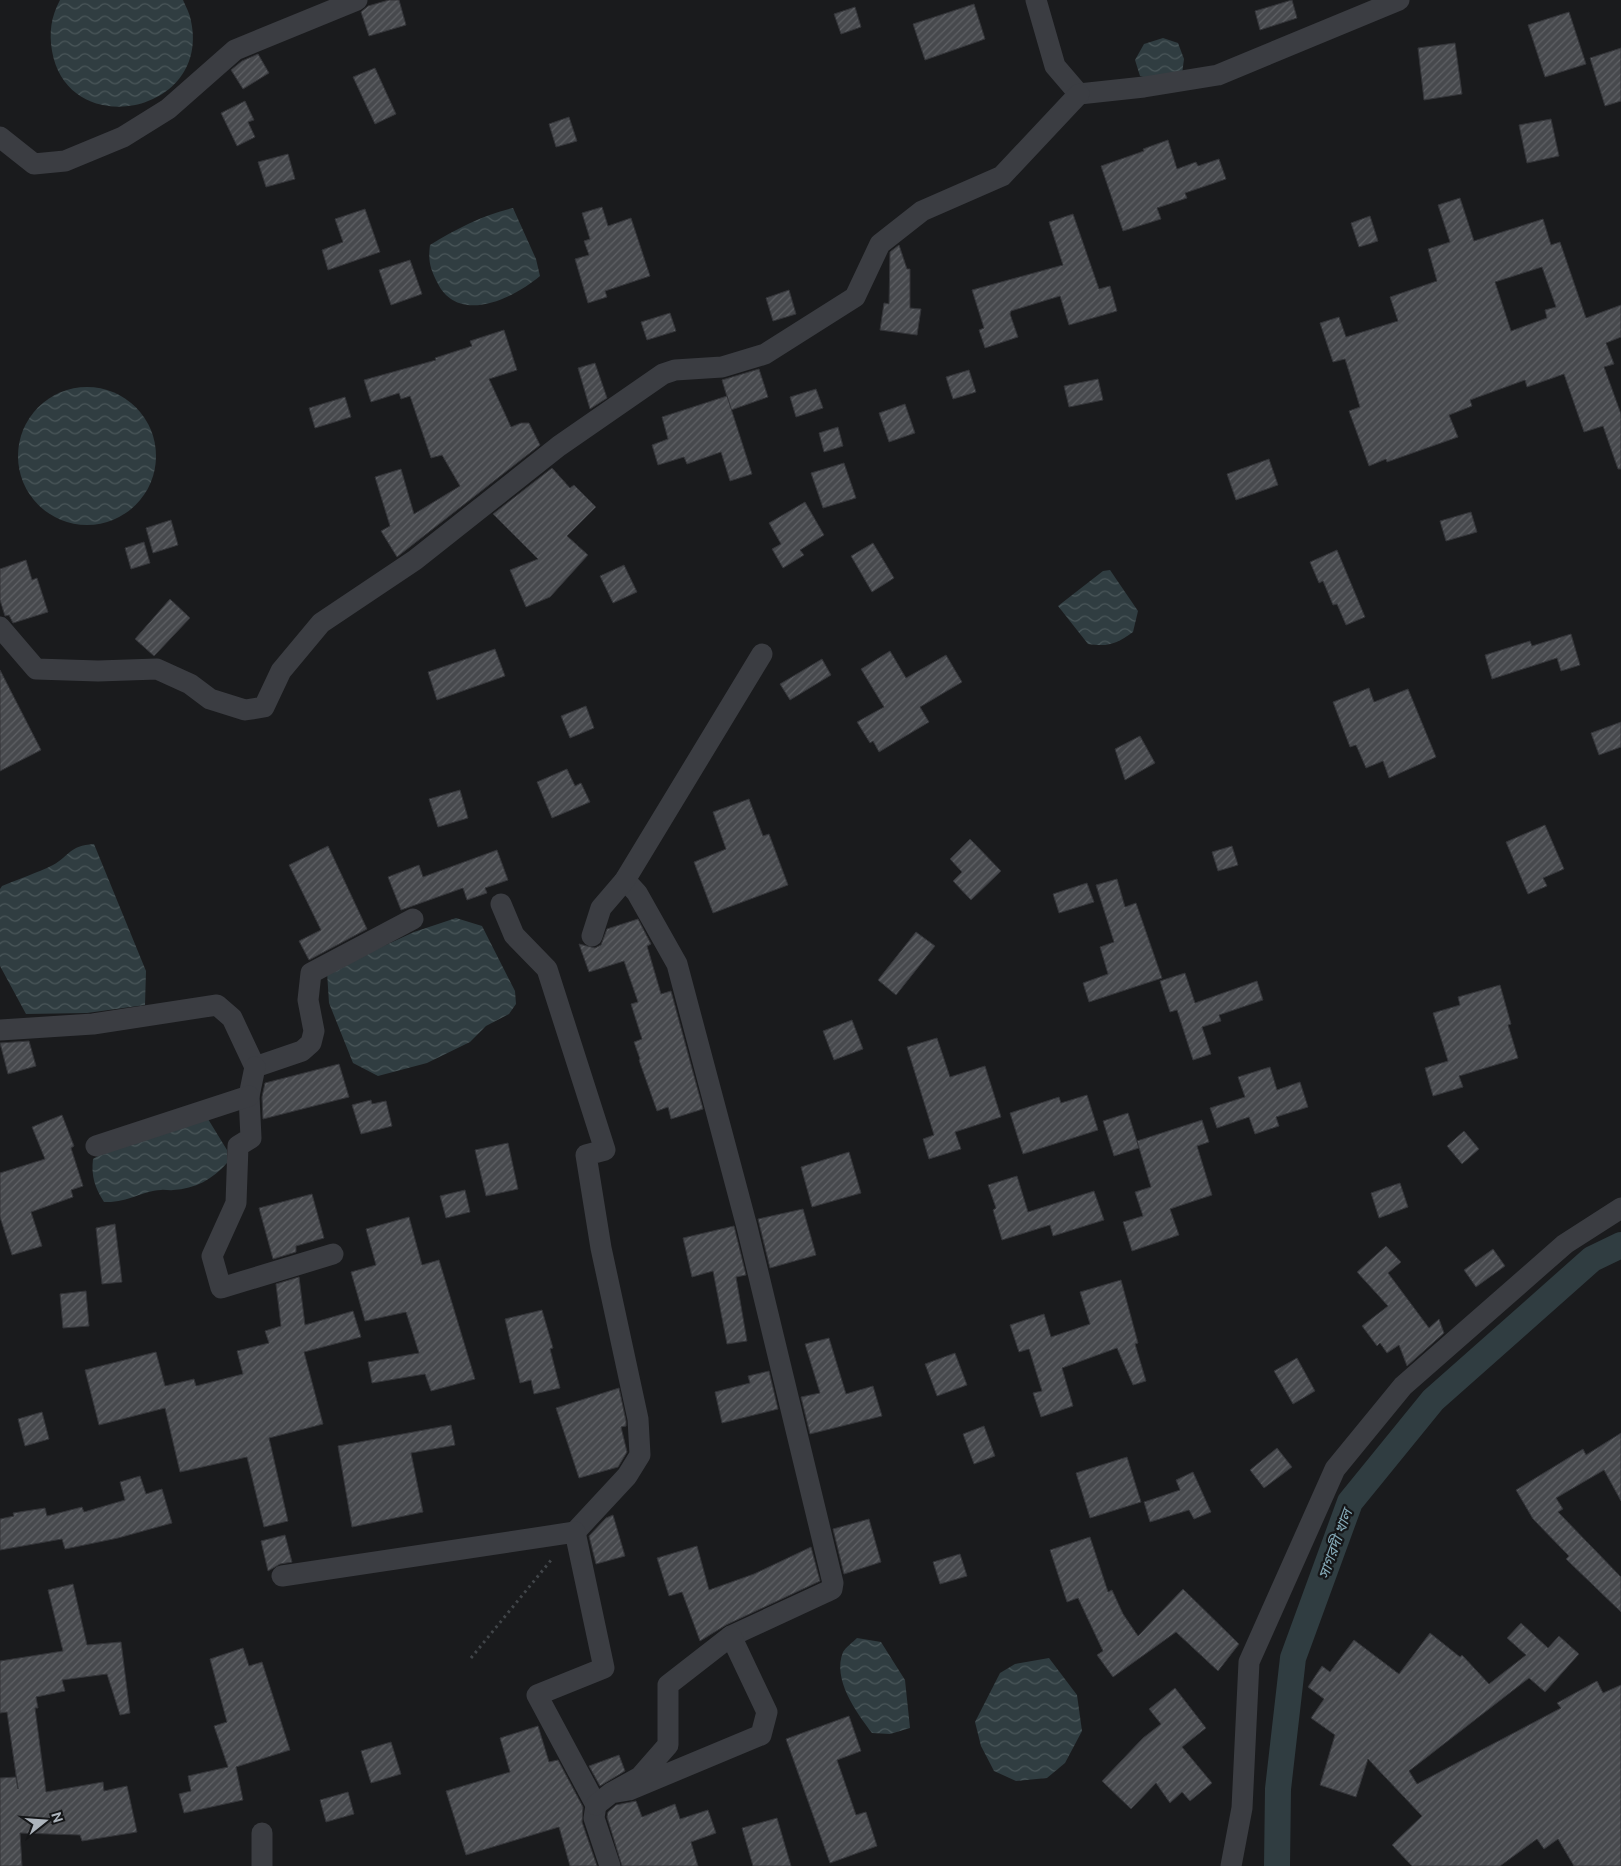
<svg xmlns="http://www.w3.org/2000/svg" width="1621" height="1866" viewBox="0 0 1621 1866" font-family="Ubuntu,'Noto Sans Bengali',sans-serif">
  <defs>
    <pattern id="water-waves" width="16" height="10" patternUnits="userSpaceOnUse" patternTransform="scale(1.25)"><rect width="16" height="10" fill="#303d41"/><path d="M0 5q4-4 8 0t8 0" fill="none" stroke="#4b575a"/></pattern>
    <pattern id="building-hatch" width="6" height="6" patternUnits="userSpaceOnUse" patternTransform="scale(1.25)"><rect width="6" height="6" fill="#47494d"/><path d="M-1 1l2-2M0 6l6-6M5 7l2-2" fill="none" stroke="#5f6165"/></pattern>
  </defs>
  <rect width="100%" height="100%" fill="#1a1b1d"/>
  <!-- water -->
  <g fill="url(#water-waves)">
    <path d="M 60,0 L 183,0 C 186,7 190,14 191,21 C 211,114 68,142 52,51 C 49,32 51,17 60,0 Z"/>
    <polygon points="1163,38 1178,43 1184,59 1182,74 1150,79 1140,76 1135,60 1144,44"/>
    <path d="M 513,208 L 536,259 L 540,276 C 514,298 458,326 437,282 C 430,268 428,261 430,245 C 456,229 483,215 513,208 Z"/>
    <circle cx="87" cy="456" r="69"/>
    <path d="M 1110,570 L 1138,611 L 1133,632 C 1116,644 1109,647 1088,644 L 1058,606 L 1103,571 Z"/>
    <path d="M 94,844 L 146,971 L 145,1005 L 87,1013 L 26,1014 L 0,966 L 0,889 L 2,886 C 18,879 37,873 53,865 C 71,855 68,846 94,844 Z"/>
    <polygon points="456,918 482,926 515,991 516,1004 509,1014 486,1026 470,1042 427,1063 378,1076 353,1063 329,1003 327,972 414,932"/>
    <path d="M 208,1119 L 227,1150 L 227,1163 C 213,1179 195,1189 173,1190 C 169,1191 165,1189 161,1190 C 141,1191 128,1203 104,1202 C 95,1188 91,1176 93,1159 L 106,1151 Z"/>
    <path d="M 857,1638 L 881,1642 L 905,1680 L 910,1728 L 890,1734 L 872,1733 C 856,1712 832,1679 843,1652 C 846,1647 853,1642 857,1638 Z"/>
    <polygon points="1049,1658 1077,1695 1082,1731 1065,1763 1047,1778 1016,1781 994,1771 981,1746 975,1722 1000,1673 1015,1664"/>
  </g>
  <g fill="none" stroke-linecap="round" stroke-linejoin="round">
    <!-- canal -->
    <polyline stroke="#303d41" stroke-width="26" points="1277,1866 1278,1789 1293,1658 1350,1502 1433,1400 1592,1259 1621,1245"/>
  </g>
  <!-- building -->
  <g fill="url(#building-hatch)" stroke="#343539" fill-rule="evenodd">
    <polygon points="389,0 399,0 406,25 369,36 361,12 368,6"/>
    <polygon points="1292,0 1297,18 1260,30 1255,11"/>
    <polygon points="974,4 985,39 925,60 913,24"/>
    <polygon points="855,7 861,27 841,34 834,14"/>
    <polygon points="1569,12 1586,64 1545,77 1528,25"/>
    <polygon points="1455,43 1462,94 1424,100 1418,48"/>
    <polygon points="1621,48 1621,101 1605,106 1590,58"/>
    <polygon points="258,54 269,73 243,89 231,70 242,61"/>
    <polygon points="375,68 396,114 375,124 353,77"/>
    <polygon points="245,101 254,120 248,122 255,137 237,146 221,113"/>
    <polygon points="569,117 577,141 556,147 549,124"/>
    <polygon points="1551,119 1559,156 1527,163 1519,125"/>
    <polygon points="1168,140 1177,169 1196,162 1198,166 1219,159 1226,179 1185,193 1187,198 1157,208 1161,219 1123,231 1101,166 1144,151 1143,149"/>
    <polygon points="288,154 295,179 266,187 258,162"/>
    <path d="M 1460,198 L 1474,241 L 1543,219 L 1551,245 L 1560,242 L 1586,318 L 1621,305 L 1621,337 L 1606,343 L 1614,364 L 1604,367 L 1621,414 L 1621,469 L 1618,469 L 1603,426 L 1584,432 L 1564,374 L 1527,387 L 1525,380 L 1470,400 L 1472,406 L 1449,415 L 1458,437 L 1387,462 L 1386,459 L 1369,466 L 1349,411 L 1360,407 L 1345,359 L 1333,362 L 1320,323 L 1339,317 L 1346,337 L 1398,321 L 1390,297 L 1437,281 L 1428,249 L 1450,242 L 1438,205 ZM 1542,267 L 1556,307 L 1545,310 L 1547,318 L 1511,331 L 1495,282 Z"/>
    <polygon points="602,207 608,226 631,218 650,276 605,291 607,297 588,303 575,259 589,255 584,241 590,239 582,213"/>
    <polygon points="365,209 380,252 328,270 322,250 343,242 335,219"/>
    <polygon points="1073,214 1099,289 1110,286 1117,311 1069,325 1060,296 1011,311 1010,314 1018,337 985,348 979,330 984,328 972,290 1063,265 1049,222"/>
    <polygon points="1370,216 1378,241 1359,247 1351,223"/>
    <polygon points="899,245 907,269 910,269 910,308 921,309 917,335 880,330 884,303 889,304 890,252"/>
    <polygon points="410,260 422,294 391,305 379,270"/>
    <polygon points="789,290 796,314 773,321 766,298"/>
    <polygon points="670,313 676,331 647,340 641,322"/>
    <polygon points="504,330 517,370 489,379 511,427 521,423 529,423 540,445 397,557 381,531 390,526 375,477 401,469 414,514 460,486 442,455 431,458 410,396 401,399 399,393 371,402 364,380 436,360 435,358 472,346 470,341"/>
    <polygon points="595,363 607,398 590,409 578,368"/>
    <polygon points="759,369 768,397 731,410 722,380"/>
    <polygon points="969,370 976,392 953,399 946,377"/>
    <polygon points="1098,379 1103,400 1069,407 1064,386"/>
    <polygon points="816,389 823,408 796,417 790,397"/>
    <polygon points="727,396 752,474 730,481 721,452 687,464 684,457 658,465 652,445 668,439 662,417"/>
    <polygon points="345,397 351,417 315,428 309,408"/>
    <polygon points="905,404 915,433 889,442 879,413"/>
    <polygon points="838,427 843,446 824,452 819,433"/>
    <polygon points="1269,459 1278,485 1236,500 1227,474"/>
    <polygon points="844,463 856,498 823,508 811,473"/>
    <polygon points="552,468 570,488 574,485 596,507 567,536 588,555 550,597 526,607 510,570 538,559 493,514"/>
    <polygon points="805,502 824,535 800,550 804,555 783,568 772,549 781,544 769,523"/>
    <polygon points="1471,512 1477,532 1446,541 1440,521"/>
    <polygon points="171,520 178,545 153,553 146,528"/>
    <polygon points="144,542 150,563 131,569 125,548"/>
    <polygon points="873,543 894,578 872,592 851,556"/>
    <polygon points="1337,550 1365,617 1346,625 1337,604 1333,605 1323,581 1319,583 1310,562"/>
    <polygon points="26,560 32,580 37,578 48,612 13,623 9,615 5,616 0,600 0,569"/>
    <polygon points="624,565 637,592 613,603 600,576"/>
    <polygon points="170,599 190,618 154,656 135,639"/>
    <polygon points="1571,634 1580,665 1561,671 1557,658 1492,679 1485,655 1530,641 1532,646"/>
    <polygon points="495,649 505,676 437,700 428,672"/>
    <polygon points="890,651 906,678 946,655 962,682 920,707 929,722 879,752 873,741 870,743 857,722 884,707 861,669"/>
    <polygon points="822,659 831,675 790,700 780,684"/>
    <polygon points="0,670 41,750 0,771"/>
    <polygon points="1369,688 1374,702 1408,689 1436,757 1389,778 1383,761 1366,768 1356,745 1350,747 1333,702"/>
    <polygon points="586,706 594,728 570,738 561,716"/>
    <polygon points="1621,722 1621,747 1599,755 1591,733"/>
    <polygon points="1140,736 1155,763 1125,780 1115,749"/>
    <polygon points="567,769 575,786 581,783 590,802 552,818 537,782"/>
    <polygon points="460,790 468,818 438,827 429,799"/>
    <polygon points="749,799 763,836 769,834 788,885 713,913 694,862 726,849 713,812"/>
    <polygon points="1545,825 1564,869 1543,878 1547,886 1528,894 1506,842"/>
    <polygon points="970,839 1001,871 971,900 953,881 962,872 950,859"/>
    <polygon points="328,846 367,929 309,960 299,941 321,930 289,865"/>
    <polygon points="1232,846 1238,865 1218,871 1212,852"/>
    <polygon points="497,850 508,880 485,888 487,893 467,900 463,888 401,910 388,877 419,865 423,877"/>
    <polygon points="1117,879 1125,907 1136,903 1162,978 1089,1002 1083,983 1108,974 1100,947 1114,942 1096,885"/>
    <polygon points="1087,883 1094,902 1059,913 1053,894"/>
    <polygon points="638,919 651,944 647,946 661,994 671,991 703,1109 671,1119 668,1107 657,1111 639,1060 640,1059 634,1042 642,1039 631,1004 638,1002 624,961 589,972 579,944 595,948 601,945 607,929"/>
    <polygon points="916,932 935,946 896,995 878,980"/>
    <polygon points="1185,973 1195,1003 1257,981 1263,1000 1219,1015 1221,1021 1202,1027 1211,1054 1193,1060 1177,1010 1170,1012 1160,981"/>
    <polygon points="1500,985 1511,1024 1508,1025 1518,1058 1459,1076 1463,1087 1433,1096 1425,1068 1448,1061 1433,1013 1460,1005 1458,997"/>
    <polygon points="852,1020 863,1049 834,1060 823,1031"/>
    <polygon points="937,1038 950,1077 985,1066 1001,1117 955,1132 961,1149 929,1159 923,1139 934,1135 907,1047"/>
    <polygon points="29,1041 36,1066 8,1074 0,1043"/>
    <polygon points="339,1064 349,1097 263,1119 262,1097 265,1083"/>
    <polygon points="1270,1067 1277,1090 1300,1082 1308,1107 1276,1117 1279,1126 1255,1134 1249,1117 1217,1128 1210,1108 1245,1097 1238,1077"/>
    <polygon points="1087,1095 1098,1130 1023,1154 1010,1113 1059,1097 1061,1103"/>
    <polygon points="371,1100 372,1104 386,1101 392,1126 361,1134 352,1105"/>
    <polygon points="1128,1113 1139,1148 1114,1156 1103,1121"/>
    <polygon points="62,1115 74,1146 71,1148 83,1186 71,1190 73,1197 31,1212 42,1246 12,1255 0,1217 0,1173 45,1159 32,1127"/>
    <polygon points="1202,1120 1209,1142 1197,1146 1212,1195 1170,1209 1179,1235 1132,1251 1123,1222 1143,1216 1135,1192 1151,1187 1137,1141"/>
    <polygon points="1464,1131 1479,1149 1462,1164 1447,1146"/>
    <polygon points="508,1143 518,1189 486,1196 475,1150"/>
    <polygon points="849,1152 861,1193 812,1207 801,1167"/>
    <polygon points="1017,1176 1028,1212 1094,1191 1104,1220 1053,1236 1050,1225 1002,1240 993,1210 996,1208 988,1185"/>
    <polygon points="1400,1183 1408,1207 1379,1218 1371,1193"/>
    <polygon points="465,1190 470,1212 446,1218 440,1196"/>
    <polygon points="312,1194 324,1238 296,1246 296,1252 273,1259 259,1208"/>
    <polygon points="803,1209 816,1255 770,1268 758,1219"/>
    <polygon points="409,1217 422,1265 439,1260 475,1379 431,1391 425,1374 372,1383 368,1362 419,1353 406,1312 365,1321 351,1272 376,1265 366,1229"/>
    <polygon points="115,1224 122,1282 102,1284 96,1228"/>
    <polygon points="734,1226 746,1275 736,1277 747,1341 727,1344 713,1271 692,1277 683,1238"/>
    <polygon points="1386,1246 1401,1262 1388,1273 1429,1328 1439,1319 1444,1333 1407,1366 1399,1345 1387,1353 1380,1343 1377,1346 1362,1326 1388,1306 1357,1272"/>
    <polygon points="1493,1249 1505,1266 1476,1287 1464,1270"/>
    <polygon points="299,1277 305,1325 353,1311 361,1337 304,1352 323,1424 269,1438 288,1521 264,1527 247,1457 180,1472 165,1408 99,1425 85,1370 156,1352 165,1386 194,1379 196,1386 243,1374 237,1351 269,1343 265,1331 281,1326 276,1284"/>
    <polygon points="1121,1280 1138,1343 1135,1344 1146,1381 1133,1385 1117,1348 1062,1368 1073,1406 1041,1417 1033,1393 1042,1391 1029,1349 1019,1352 1010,1325 1044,1314 1051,1337 1090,1324 1080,1292"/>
    <polygon points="86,1291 89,1326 63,1328 60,1294"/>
    <polygon points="542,1310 553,1348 550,1349 560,1388 534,1394 531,1380 520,1383 505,1319"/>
    <polygon points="829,1338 846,1394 873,1386 882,1416 810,1434 801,1397 820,1393 805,1344"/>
    <polygon points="955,1353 967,1385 937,1396 925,1364"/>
    <polygon points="1297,1358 1315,1391 1293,1404 1274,1371"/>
    <polygon points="769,1371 778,1409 722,1423 715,1392 750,1383 748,1376"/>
    <polygon points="619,1388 626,1421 626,1426 621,1427 627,1452 618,1467 579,1478 556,1408"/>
    <polygon points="42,1412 49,1439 25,1446 18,1419"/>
    <polygon points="451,1425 455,1445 411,1453 423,1512 352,1527 338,1446"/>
    <polygon points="984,1426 995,1456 974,1464 963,1434"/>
    <polygon points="1621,1433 1621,1501 1604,1470 1556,1498 1563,1509 1558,1512 1621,1577 1621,1612 1566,1559 1569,1556 1533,1519 1516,1490 1583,1449 1586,1455"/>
    <polygon points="1277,1448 1292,1467 1264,1488 1250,1470"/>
    <polygon points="1127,1457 1141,1502 1090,1518 1076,1473"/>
    <polygon points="1193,1472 1211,1512 1194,1519 1189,1510 1150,1522 1144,1502 1180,1490 1176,1480"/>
    <polygon points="140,1476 146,1494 162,1489 172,1523 118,1538 65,1549 62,1539 0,1550 0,1519 14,1516 13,1513 45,1508 47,1516 82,1507 84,1512 125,1500 120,1482"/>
    <polygon points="613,1515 625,1556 596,1564 589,1536 606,1518"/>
    <polygon points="869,1519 881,1562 844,1574 833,1529"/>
    <polygon points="285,1535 292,1562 280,1564 268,1571 261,1541"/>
    <polygon points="1090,1537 1108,1592 1112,1590 1123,1614 1138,1636 1183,1589 1239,1644 1218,1671 1176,1632 1113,1677 1097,1655 1103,1651 1078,1598 1067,1602 1050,1550"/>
    <polygon points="697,1546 709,1590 754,1574 811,1547 820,1581 726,1625 700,1641 682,1592 669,1596 657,1558"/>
    <polygon points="960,1554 967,1576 940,1584 933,1562"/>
    <polygon points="73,1584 87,1645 121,1642 130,1713 120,1715 107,1674 62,1680 65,1691 36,1697 38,1708 35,1708 46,1792 103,1782 104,1791 127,1786 137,1832 82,1841 80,1835 20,1833 22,1866 0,1866 0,1778 16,1777 18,1789 7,1712 0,1713 0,1661 63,1651 48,1590"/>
    <polygon points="1521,1623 1548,1648 1559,1636 1579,1654 1545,1692 1529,1678 1409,1771 1417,1784 1561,1708 1557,1703 1597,1681 1603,1693 1621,1685 1621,1866 1574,1866 1558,1839 1544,1849 1537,1839 1500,1866 1412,1866 1392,1845 1422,1816 1368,1759 1356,1797 1320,1785 1335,1735 1311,1718 1324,1699 1308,1687 1322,1666 1330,1672 1354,1640 1399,1674 1430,1633 1460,1657 1462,1655 1489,1684 1526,1655 1507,1638"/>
    <polygon points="243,1648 249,1666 262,1662 290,1750 236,1767 243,1800 184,1813 179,1794 191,1791 188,1776 228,1767 214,1726 227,1722 210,1659"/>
    <polygon points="1175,1688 1206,1728 1182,1747 1212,1783 1190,1801 1182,1792 1170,1803 1156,1783 1131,1809 1102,1781 1143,1738 1161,1724 1149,1709"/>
    <polygon points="849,1716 861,1751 837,1760 856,1815 866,1812 877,1846 830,1863 786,1739"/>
    <polygon points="538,1726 549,1762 558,1760 583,1807 582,1822 597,1866 570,1866 559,1827 466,1855 446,1791 510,1772 500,1738"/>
    <polygon points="391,1742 401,1774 371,1783 361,1751"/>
    <polygon points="619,1755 625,1771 600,1786 589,1766"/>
    <polygon points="348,1792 354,1814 326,1822 320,1800"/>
    <polygon points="636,1801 642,1817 675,1804 680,1819 708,1810 716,1833 691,1842 698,1866 622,1866 607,1817 608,1812 616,1805"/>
    <polygon points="777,1818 791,1866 753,1866 742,1828"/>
  </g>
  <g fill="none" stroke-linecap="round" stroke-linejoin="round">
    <!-- path -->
    <polyline stroke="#414549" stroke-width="3" stroke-dasharray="2.5 4" stroke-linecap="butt" points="471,1658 552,1559"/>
    <!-- minor -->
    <g stroke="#3b3d42" stroke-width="21">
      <polyline points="1036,0 1055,66 1079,94 1144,87 1218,75 1399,0"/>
      <polyline points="0,137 34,164 65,161 123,137 168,109 235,50 357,0"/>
      <polyline points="0,627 36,669 98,671 157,669 190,684 210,699 245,710 264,707 281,671 321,623 415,560 559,446 663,374 675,370 722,367 765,354 855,297 880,244 922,211 1002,176 1079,94"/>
      <polyline points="625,880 637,893 677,964 747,1227 833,1583 832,1589 826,1592 731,1636"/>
      <polyline points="501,904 514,935 547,969 605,1150 586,1155 601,1248 638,1419 640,1455 627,1476 575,1532"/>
      <polyline points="592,936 601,908 625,880 762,654"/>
      <polyline points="0,1030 93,1024 217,1005 232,1018 255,1067 302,1051 311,1043 314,1031 308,1000 311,973 413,919"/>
      <polyline points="255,1067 249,1096 251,1138 238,1146 236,1203 212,1256 221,1288 333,1254"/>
      <polyline points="96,1146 249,1096"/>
      <polyline points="282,1576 575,1532 604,1668 537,1695 596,1805 594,1818 610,1866"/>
      <polyline points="596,1805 611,1793 640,1777 668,1745 668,1685 731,1636 767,1712 761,1735 629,1790 611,1793"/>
      <polyline points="262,1833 262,1866"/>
      <polyline points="1231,1866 1242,1808 1249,1662 1335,1469 1403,1386 1565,1244 1621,1208"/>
    </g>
  </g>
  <g text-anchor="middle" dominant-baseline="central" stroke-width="4.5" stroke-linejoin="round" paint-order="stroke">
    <!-- water labels -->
    <g font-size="15" font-style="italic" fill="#84a8b6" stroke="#151618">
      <text transform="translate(1335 1544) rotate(-70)">সাগরদী খাল</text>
    </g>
  </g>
  <!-- north arrow -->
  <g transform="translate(45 1821) rotate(73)" stroke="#151618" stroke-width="4" paint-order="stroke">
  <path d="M0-4L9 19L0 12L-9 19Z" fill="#adb4bc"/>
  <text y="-8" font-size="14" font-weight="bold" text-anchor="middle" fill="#adb4bc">N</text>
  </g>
</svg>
